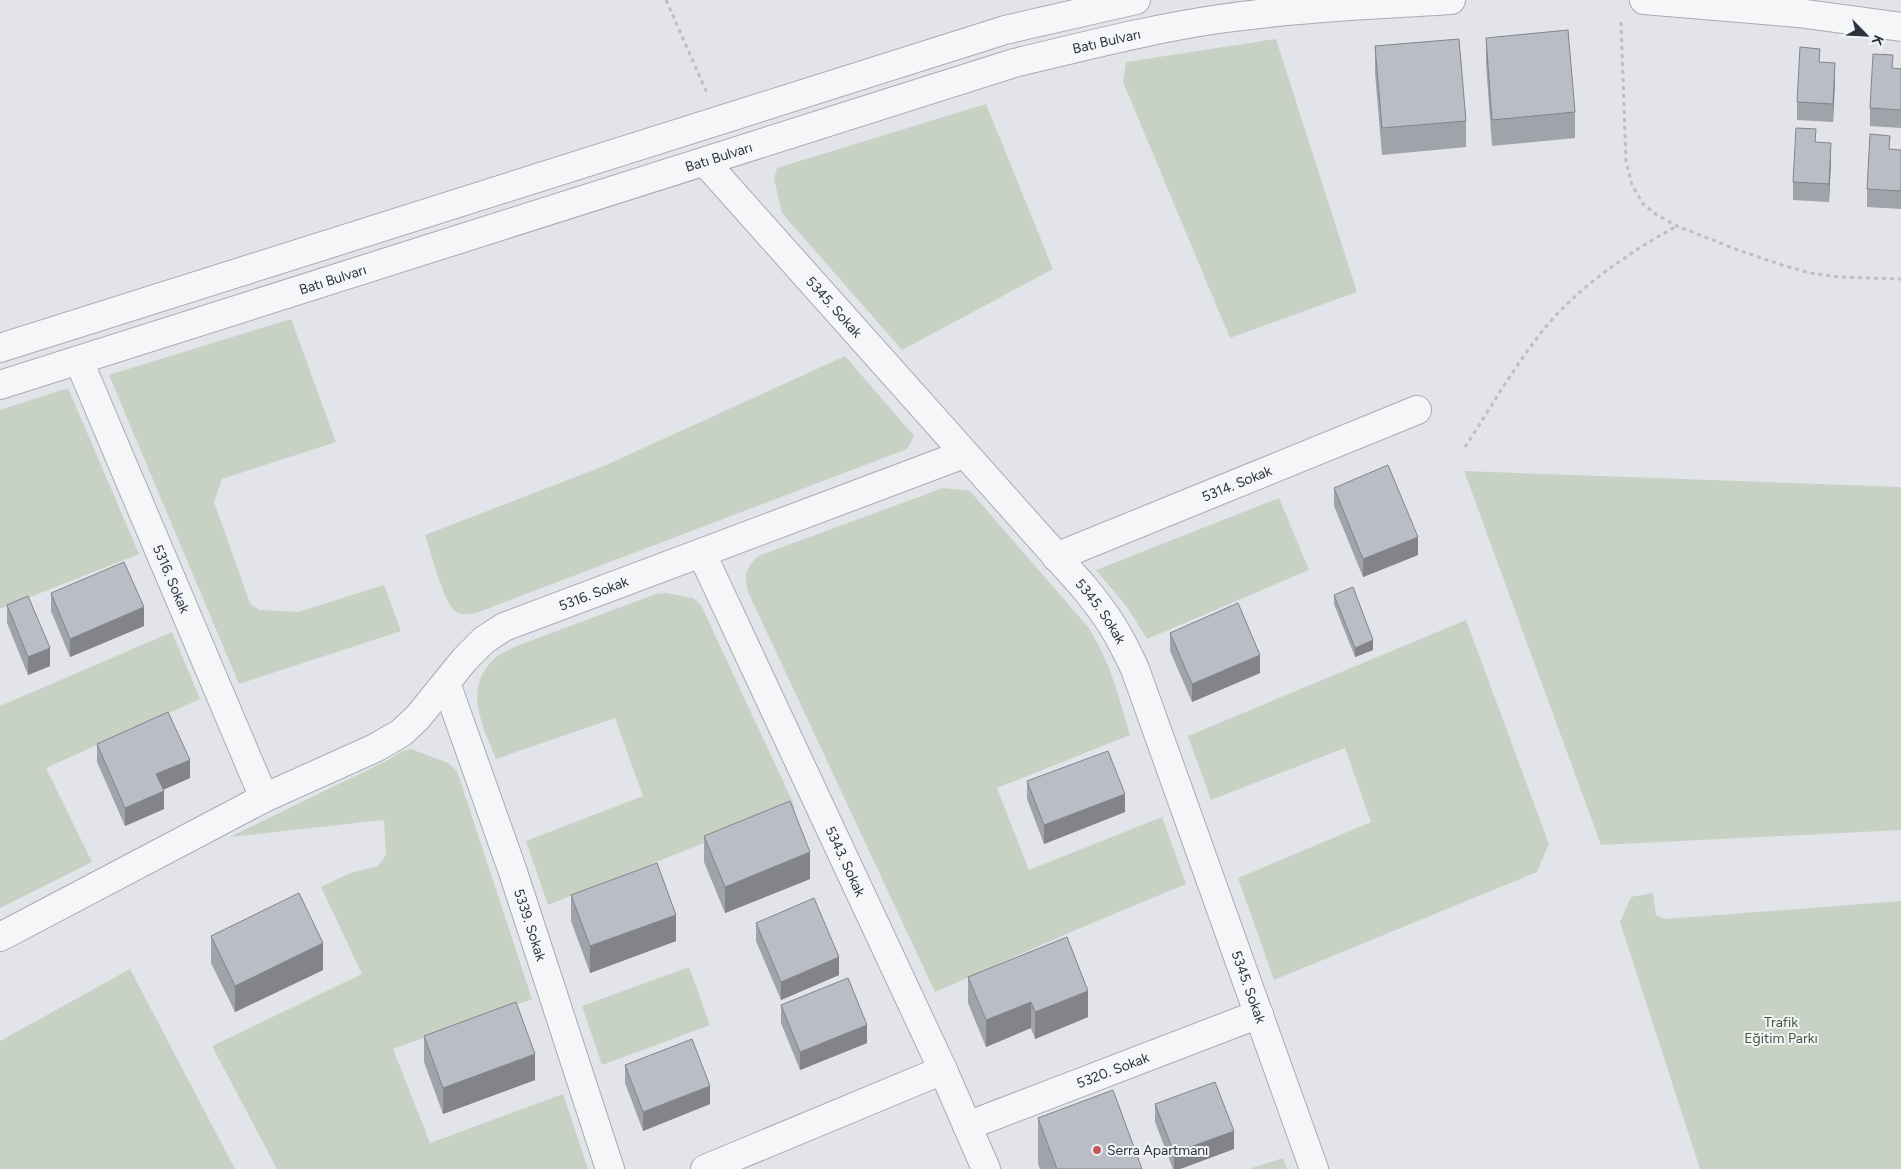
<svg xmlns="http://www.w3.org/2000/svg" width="1901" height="1169" viewBox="0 0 1901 1169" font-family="Figtree,sans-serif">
  <rect width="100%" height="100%" fill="#e2e4e9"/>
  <!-- green -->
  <g fill="#c7d2c4">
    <polygon points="1276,39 1357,292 1230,338 1123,82 1126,62"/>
    <polygon points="986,104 1053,269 902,350 782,213 774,179 777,168"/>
    <polygon points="291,319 336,442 222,479 214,502 250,603 259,610 298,612 384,585 401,631 239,684 109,375"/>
    <path d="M 845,356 L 914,436 L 907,449 L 476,613 C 469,614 463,616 456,612 C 445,606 430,550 425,535 L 604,466 Z"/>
    <polygon points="68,388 139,554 0,609 0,410"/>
    <polygon points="1464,471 1901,487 1901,830 1601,845"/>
    <path d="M 943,488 L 970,491 L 1088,627 C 1110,661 1119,697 1130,735 L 997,788 L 1029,870 L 1162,817 L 1186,884 L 1078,929 L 935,992 L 748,592 C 744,574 745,569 758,556 Z"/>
    <polygon points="1279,498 1309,570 1147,639 1127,607 1096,570"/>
    <path d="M 666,593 L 693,598 L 701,605 L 795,807 L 548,905 L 526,841 L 643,796 L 615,718 L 496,759 C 483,726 462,690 494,659 C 499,654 508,651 514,647 L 656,594 Z"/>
    <polygon points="1466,620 1549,844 1537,872 1274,980 1238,878 1371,822 1345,748 1211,800 1188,736"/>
    <polygon points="172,632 200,699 46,768 92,862 0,908 0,706"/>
    <polygon points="411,749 448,763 457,771 532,999 393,1049 430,1143 563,1094 588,1169 277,1169 212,1046 362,974 321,887 350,873 378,866 386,855 384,820 230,837 384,762 403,751"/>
    <polygon points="1653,893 1656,915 1665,919 1901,901 1901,1169 1700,1169 1620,922 1631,897"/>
    <polygon points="689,967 710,1025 602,1065 582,1006"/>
    <polygon points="130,969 235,1169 0,1169 0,1041"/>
    <polygon points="1283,1158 1287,1169 1249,1169"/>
  </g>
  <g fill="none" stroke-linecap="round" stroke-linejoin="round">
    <!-- minor casing -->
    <g stroke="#a8abb3" stroke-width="30">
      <g id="minor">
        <polyline points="1644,0 1798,13 1901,27"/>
        <path id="s1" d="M 705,162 L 1083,586 C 1107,615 1119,634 1135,669 L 1314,1169"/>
        <polyline points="0,348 1005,30 1136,0"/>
        <path id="s2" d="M 0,385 L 1014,63 C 1082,47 1150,29 1219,19 C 1296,8 1374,5 1451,0"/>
        <path id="s3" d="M 702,554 L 943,1070 L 986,1169"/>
        <path id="s4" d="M 1056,557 L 1417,410"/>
        <path id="s5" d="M 446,683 L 512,869 L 610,1169"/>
        <path id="s6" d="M 264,798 L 375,748 L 401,733 L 418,717 L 465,659 L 484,640 L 504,627 L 964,454"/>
        <polyline points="0,937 264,798 79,361"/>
        <path id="s7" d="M 967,1126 L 1259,1014"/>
        <polyline points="705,1169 943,1070"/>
      </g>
    </g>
    <!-- path -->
    <g stroke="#bdbfc4" stroke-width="3" stroke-dasharray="4 4" stroke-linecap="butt">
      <polyline points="666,0 707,93"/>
      <polyline points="1621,22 1626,161 1632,185 1643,204 1657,215 1677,226 1738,250 1782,265 1810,273 1839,277 1901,279"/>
      <path d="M 1465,447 C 1492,406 1517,361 1549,323 C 1584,283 1630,252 1677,226"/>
    </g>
    <!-- minor -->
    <use href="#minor" stroke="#f5f6f8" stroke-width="28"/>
  </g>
  <!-- wall -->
  <g fill="#a0a3a9">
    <polygon points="1486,38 1575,112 1575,138 1492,146 1486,64"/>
    <polygon points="1375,46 1466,121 1466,147 1382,155 1375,73"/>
    <polygon points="1820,62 1835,81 1833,122 1797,120 1797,102"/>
    <polygon points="1893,68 1901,69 1901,128 1870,126 1870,108"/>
    <polygon points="1816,142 1831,161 1829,202 1793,200 1793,182"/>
    <polygon points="1890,149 1901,150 1901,209 1867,207 1867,189"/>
    <polygon points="1334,488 1418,555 1363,577 1334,506"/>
    <polygon points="51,593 144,626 70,657 51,611"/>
    <polygon points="1334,595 1373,650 1355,657 1334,604"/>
    <polygon points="7,605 50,666 28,675 7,623"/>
    <polygon points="1170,633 1260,673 1192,702 1170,651"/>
    <polygon points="97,744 190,778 164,789 164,809 125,826 97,762"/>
    <polygon points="1027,781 1125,812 1044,844 1027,799"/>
    <polygon points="704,836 810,879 725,913 704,862"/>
    <polygon points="571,895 676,941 590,973 571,921"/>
    <polygon points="756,923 839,975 781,1000 756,941"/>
    <polygon points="211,936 323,970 235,1012 211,963"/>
    <polygon points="968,977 1088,1017 1035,1039 1031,1028 986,1047 968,1003"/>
    <polygon points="781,1005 867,1043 800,1070 781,1023"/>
    <polygon points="424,1036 535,1080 443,1114 424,1062"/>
    <polygon points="625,1065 710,1104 643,1131 625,1083"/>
    <polygon points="1155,1104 1234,1149 1180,1169 1173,1169 1155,1122"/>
    <polygon points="1038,1118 1142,1169 1040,1169 1038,1164"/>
  </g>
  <!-- shaded-wall -->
  <g fill="#82848a">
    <polygon points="1835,63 1835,81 1833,122 1833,104"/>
    <polygon points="1831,143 1831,161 1829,202 1829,184"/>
    <polygon points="1418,537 1418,555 1363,577 1363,559"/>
    <polygon points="144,607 144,626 70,657 70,639"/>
    <polygon points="1373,640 1373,650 1355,657 1355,648"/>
    <polygon points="50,648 50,666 28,675 28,657"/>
    <polygon points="1260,655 1260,673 1192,702 1192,684"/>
    <polygon points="190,760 190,778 156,793 156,774"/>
    <polygon points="164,791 164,809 125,826 125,808"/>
    <polygon points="1125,794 1125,812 1044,844 1044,825"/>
    <polygon points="810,852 810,879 725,913 725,887"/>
    <polygon points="676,915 676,941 590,973 590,946"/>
    <polygon points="323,943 323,970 235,1012 235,986"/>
    <polygon points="839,957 839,975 781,1000 781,982"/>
    <polygon points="1088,991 1088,1017 1035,1039 1035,1012"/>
    <polygon points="1031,1002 1031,1028 986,1047 986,1020"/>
    <polygon points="867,1025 867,1043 800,1070 800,1052"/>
    <polygon points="535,1054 535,1080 443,1114 443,1088"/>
    <polygon points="710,1086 710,1104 643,1131 643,1112"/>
    <polygon points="1234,1131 1234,1149 1180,1169 1174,1169 1174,1153"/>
  </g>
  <!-- building -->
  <g fill="#babdc5" stroke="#82848a">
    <polygon points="1568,30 1575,112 1492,120 1486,38"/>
    <polygon points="1459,39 1466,121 1382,128 1375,46"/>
    <polygon points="1800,47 1820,49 1819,62 1835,63 1833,104 1797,102"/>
    <polygon points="1873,54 1893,55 1892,68 1901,69 1901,110 1870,108"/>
    <polygon points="1796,128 1816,129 1815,142 1831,143 1829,184 1793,182"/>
    <polygon points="1870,134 1890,136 1889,149 1901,150 1901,191 1867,189"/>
    <polygon points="1388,465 1418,537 1363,559 1334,488"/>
    <polygon points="124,562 144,607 70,639 51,593"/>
    <polygon points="1353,587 1373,640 1355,648 1334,595"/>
    <polygon points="28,596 50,648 28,657 7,605"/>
    <polygon points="1238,603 1260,655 1192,684 1170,633"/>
    <polygon points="168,712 190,760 156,774 164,791 125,808 97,744"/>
    <polygon points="1108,751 1125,794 1044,825 1027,781"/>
    <polygon points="790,801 810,852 725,887 704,836"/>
    <polygon points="657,863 676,915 590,946 571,895"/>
    <polygon points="299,893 323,943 235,986 211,936"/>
    <polygon points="814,898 839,957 781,982 756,923"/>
    <polygon points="1067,937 1088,991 1035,1012 1031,1002 986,1020 968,977"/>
    <polygon points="848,978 867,1025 800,1052 781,1005"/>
    <polygon points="516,1002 535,1054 443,1088 424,1036"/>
    <polygon points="692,1039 710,1086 643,1112 625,1065"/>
    <polygon points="1215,1082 1234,1131 1174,1153 1155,1104"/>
    <polygon points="1113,1090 1142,1169 1057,1169 1038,1118"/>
  </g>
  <!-- markers -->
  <circle fill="#c0565e" stroke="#f2f3f7" stroke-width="2" cx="1097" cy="1150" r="5"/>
  <g text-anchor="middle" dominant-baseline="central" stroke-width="4" stroke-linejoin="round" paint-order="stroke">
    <!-- street labels -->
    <g font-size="14" fill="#2c323f" stroke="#f2f3f7">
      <text stroke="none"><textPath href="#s2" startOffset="1159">Batı Bulvarı</textPath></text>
      <text stroke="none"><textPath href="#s2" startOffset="754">Batı Bulvarı</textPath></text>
      <text stroke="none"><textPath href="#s2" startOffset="349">Batı Bulvarı</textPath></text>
      <text stroke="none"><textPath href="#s1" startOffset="194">5345. Sokak</textPath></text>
      <text stroke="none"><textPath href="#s4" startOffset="195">5314. Sokak</textPath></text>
      <text transform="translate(171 579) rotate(67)">5316. Sokak</text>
      <text stroke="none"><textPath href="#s6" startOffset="396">5316. Sokak</textPath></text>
      <text stroke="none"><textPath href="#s1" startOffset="599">5345. Sokak</textPath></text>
      <text stroke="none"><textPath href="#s3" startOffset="339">5343. Sokak</textPath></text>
      <text stroke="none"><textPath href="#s5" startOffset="256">5339. Sokak</textPath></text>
      <text stroke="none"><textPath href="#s1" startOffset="1004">5345. Sokak</textPath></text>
      <text stroke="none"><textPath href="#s7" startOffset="156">5320. Sokak</textPath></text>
    </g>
    <!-- park labels -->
    <g font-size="14" fill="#3e593b" stroke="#f2f3f7">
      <text x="1781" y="1022">Trafik<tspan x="1781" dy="16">Eğitim Parkı</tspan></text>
    </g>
    <!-- poi labels -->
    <g font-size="14" fill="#2c323f" stroke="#f2f3f7" text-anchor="start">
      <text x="1107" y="1150">Serra Apartmanı</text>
    </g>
  </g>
  <!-- north arrow -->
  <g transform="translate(1866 35) rotate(114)" stroke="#f2f3f7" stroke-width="4" paint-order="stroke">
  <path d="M0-4L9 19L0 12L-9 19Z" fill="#2c323f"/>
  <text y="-8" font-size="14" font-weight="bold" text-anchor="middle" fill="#2c323f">K</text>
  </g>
</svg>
